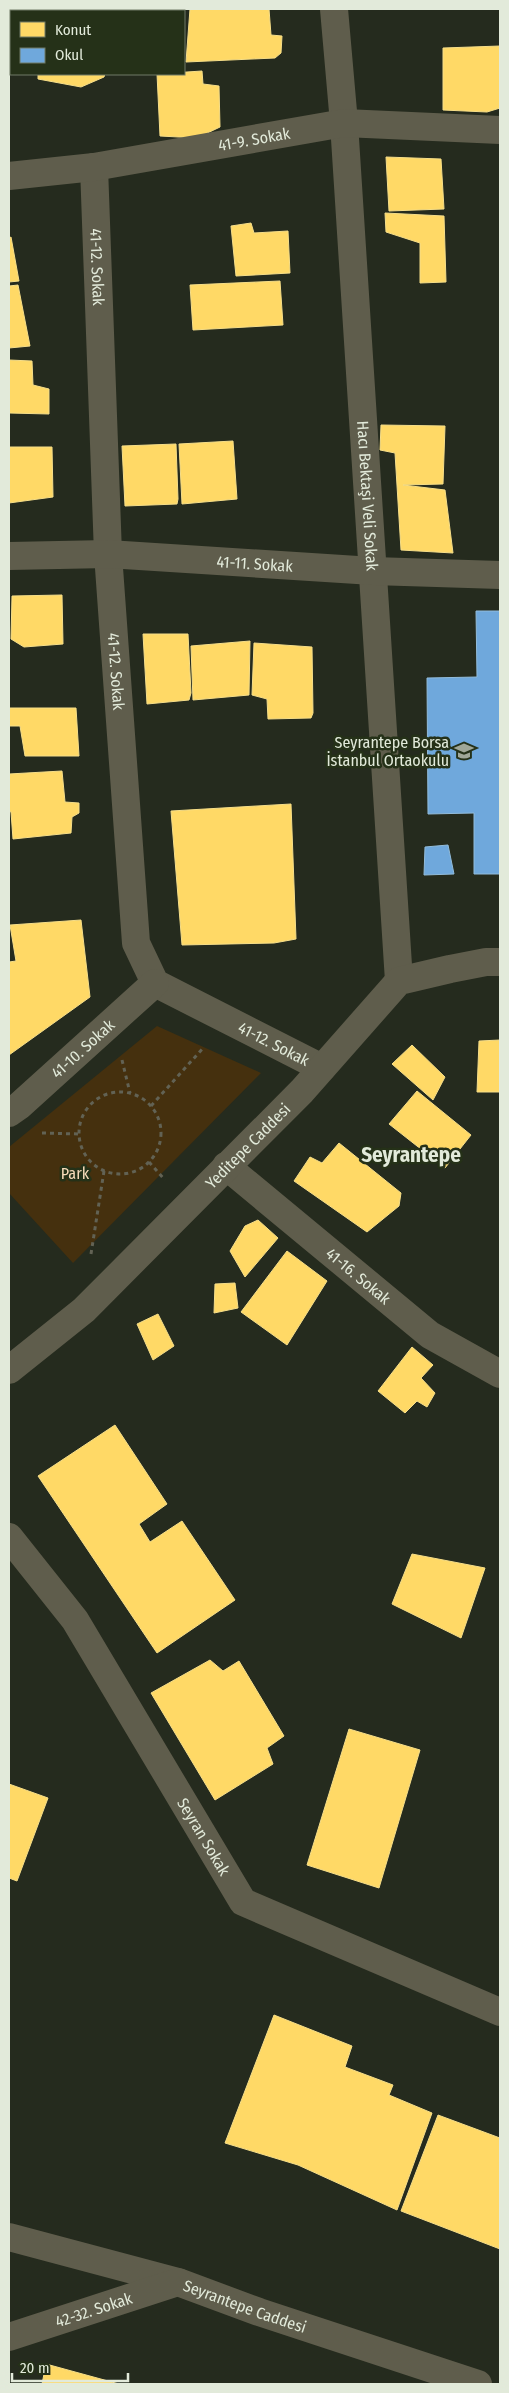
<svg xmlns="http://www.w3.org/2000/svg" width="509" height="2393" viewBox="0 0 509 2393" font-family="'Fira Sans Condensed',sans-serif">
  <rect width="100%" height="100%" fill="#252b1e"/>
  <!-- green -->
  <polygon fill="#45300e" points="157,1026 261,1073 73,1263 9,1193 9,1147"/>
  <!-- homes -->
  <g fill="#ffd966" stroke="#f6de89">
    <rect x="37" y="9" width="68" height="2"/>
    <polygon points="190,9 269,9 271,35 282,36 281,53 275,58 186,62"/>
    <polygon points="500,46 500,108 487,112 443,110 443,48"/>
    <polygon points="202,71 203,84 219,86 220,127 197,138 160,136 157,74"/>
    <polygon points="38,74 105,74 104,77 81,87 38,79"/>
    <polygon points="386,157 441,159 444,209 389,211"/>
    <polygon points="385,213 444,216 446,282 420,283 420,243 386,232"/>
    <polygon points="251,223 254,233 288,231 290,273 236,276 231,226"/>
    <polygon points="11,237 19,281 9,282 9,238"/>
    <polygon points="280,281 283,325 193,330 190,285"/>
    <polygon points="18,285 30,346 9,348 9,286"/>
    <polygon points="9,360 32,361 33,385 49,389 49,414 9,413"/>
    <polygon points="381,425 445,426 443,484 403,485 445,490 453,553 401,550 395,453 380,450"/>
    <polygon points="233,441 237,499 182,504 179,444"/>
    <polygon points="176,444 178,499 177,504 125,506 122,446"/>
    <polygon points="9,447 52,447 53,497 9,503"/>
    <polygon points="62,595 63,644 24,647 11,639 12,596"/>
    <polygon points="143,634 188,634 191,693 189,700 147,704"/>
    <polygon points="250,641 249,695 193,700 191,646"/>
    <polygon points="254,643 312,647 313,713 311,718 268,719 267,699 252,695"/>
    <polygon points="9,708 76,708 79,756 25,756 20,726 9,726"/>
    <polygon points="62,771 65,802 79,803 79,813 72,817 71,833 13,839 11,812 9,811 9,774"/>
    <polygon points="291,804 296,939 274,943 182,945 171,811"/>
    <polygon points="81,920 90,997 9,1055 9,962 16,961 10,925"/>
    <polygon points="500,1040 500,1092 477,1092 479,1041"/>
    <polygon points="412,1045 445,1077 433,1100 392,1064"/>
    <polygon points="417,1091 471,1135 445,1168 389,1124"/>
    <polygon points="339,1143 401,1193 399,1206 367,1232 294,1181 310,1157 322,1163"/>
    <polygon points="258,1220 278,1238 245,1277 230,1251 245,1226"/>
    <polygon points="287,1251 327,1281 287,1345 241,1312"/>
    <polygon points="235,1283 238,1308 214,1313 215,1284"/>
    <polygon points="158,1314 174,1346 153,1360 137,1324"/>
    <polygon points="412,1347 433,1365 421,1378 435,1393 427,1407 417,1401 405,1413 378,1391"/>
    <polygon points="115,1425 167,1504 139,1524 150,1542 182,1521 235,1600 157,1653 38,1476"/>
    <polygon points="412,1554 485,1568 461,1638 392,1604"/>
    <polygon points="210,1660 223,1671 239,1661 284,1736 267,1748 273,1764 215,1800 151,1693"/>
    <polygon points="349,1729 420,1750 379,1888 307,1865"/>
    <polygon points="9,1784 48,1798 17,1881 9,1878"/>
    <polygon points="274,2015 352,2046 345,2067 393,2085 389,2095 432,2113 397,2210 298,2165 225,2143"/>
    <polygon points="438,2115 500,2138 500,2249 401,2211"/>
    <polygon points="46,2364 119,2384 42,2384"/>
  </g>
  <!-- schools -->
  <g fill="#6fa8dc" stroke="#92bcdb">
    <polygon points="476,611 500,611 500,874 474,874 474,813 428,814 427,678 477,677"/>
    <polygon points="448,845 454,874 424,875 425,847"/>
  </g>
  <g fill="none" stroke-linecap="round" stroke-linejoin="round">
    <!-- path -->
    <g stroke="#626254" stroke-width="3" stroke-dasharray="4 4" stroke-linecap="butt">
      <polyline points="122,1060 130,1093"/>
      <circle cx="120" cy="1133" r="41"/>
      <polyline points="151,1106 204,1047"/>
      <polyline points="42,1133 79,1134"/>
      <polyline points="149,1162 165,1180"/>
      <polyline points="91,1254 104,1171"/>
    </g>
    <!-- minor -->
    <g stroke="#5f5d4c" stroke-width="28">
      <path id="s1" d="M 334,9 L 344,123 L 399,981"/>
      <path id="s2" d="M 94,167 L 108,554 L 136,943 L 155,983 L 322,1068"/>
      <path id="s3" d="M 9,176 L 94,167 L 344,123 L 500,130"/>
      <path id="s4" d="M 9,556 L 108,554 L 373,571 L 500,575"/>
      <path id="s5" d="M 9,1113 L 19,1106 L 155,983"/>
      <path id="s6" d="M 226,1166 L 430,1335 L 500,1374"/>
      <path id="s7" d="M 9,1370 L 84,1310 L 302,1091 L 399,981 L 450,969 L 486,962 L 500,962"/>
      <path id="s8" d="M 9,1537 L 75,1620 L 243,1902 L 500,2012"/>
      <path id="s9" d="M 9,2237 L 178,2282 L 259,2312 L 478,2384"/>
      <path id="s10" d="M 9,2337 L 178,2282"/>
    </g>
  </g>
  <!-- icons -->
  <defs>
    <g id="school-bare" transform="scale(1.5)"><path d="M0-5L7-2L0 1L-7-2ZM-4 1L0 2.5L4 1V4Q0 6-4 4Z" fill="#a0a798" stroke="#253118" stroke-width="2.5" paint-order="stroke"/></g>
  </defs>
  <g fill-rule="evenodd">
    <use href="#school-bare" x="464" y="751"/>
  </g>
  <g text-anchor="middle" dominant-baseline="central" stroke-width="5" stroke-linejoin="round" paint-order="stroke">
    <!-- street labels -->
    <g font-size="16" fill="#e2eada" stroke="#253118">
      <text stroke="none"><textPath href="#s3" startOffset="248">41-9. Sokak</textPath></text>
      <text stroke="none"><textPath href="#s2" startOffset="100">41-12. Sokak</textPath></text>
      <text stroke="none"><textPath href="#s1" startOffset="488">Hacı Bektaşi Veli Sokak</textPath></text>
      <text stroke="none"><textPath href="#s4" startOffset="246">41-11. Sokak</textPath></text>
      <text stroke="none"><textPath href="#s2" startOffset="505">41-12. Sokak</textPath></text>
      <text stroke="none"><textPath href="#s2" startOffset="955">41-12. Sokak</textPath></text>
      <text stroke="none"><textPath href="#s5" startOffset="98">41-10. Sokak</textPath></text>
      <text stroke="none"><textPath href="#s7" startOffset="328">Yeditepe Caddesi</textPath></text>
      <text stroke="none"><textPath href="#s6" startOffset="172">41-16. Sokak</textPath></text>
      <text stroke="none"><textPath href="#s8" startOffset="358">Seyran Sokak</textPath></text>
      <text stroke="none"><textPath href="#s9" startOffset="246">Seyrantepe Caddesi</textPath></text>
      <text stroke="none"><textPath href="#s10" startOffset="89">42-32. Sokak</textPath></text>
    </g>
    <!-- poi labels -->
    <g font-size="16" fill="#e2eada" stroke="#253118" text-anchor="end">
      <text x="449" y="742">Seyrantepe Borsa<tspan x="449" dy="18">İstanbul Ortaokulu</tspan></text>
    </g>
    <!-- park labels -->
    <g font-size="16" fill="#f7dbb9" stroke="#253118">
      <text x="75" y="1173">Park</text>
    </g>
    <!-- district labels -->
    <g font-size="21" font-weight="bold" fill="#e2eada" stroke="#253118">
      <text x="411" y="1155">Seyrantepe</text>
    </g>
  </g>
  <!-- border -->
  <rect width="509" height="2393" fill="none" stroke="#e2eada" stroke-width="20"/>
  <!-- legend -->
  <rect x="10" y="10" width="175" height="65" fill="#253118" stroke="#717b66"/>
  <rect x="20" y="22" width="25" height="15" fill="#ffd966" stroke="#717b66"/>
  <text x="55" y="35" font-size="15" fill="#e2eada">Konut</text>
  <rect x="20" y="48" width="25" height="15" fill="#6fa8dc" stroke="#717b66"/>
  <text x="55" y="60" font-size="15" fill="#e2eada">Okul</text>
  <!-- scale -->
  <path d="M12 2373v8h116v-8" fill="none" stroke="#e2eada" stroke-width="2.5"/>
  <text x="20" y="2373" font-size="15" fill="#e2eada" stroke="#253118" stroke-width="4" paint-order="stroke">20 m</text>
</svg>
